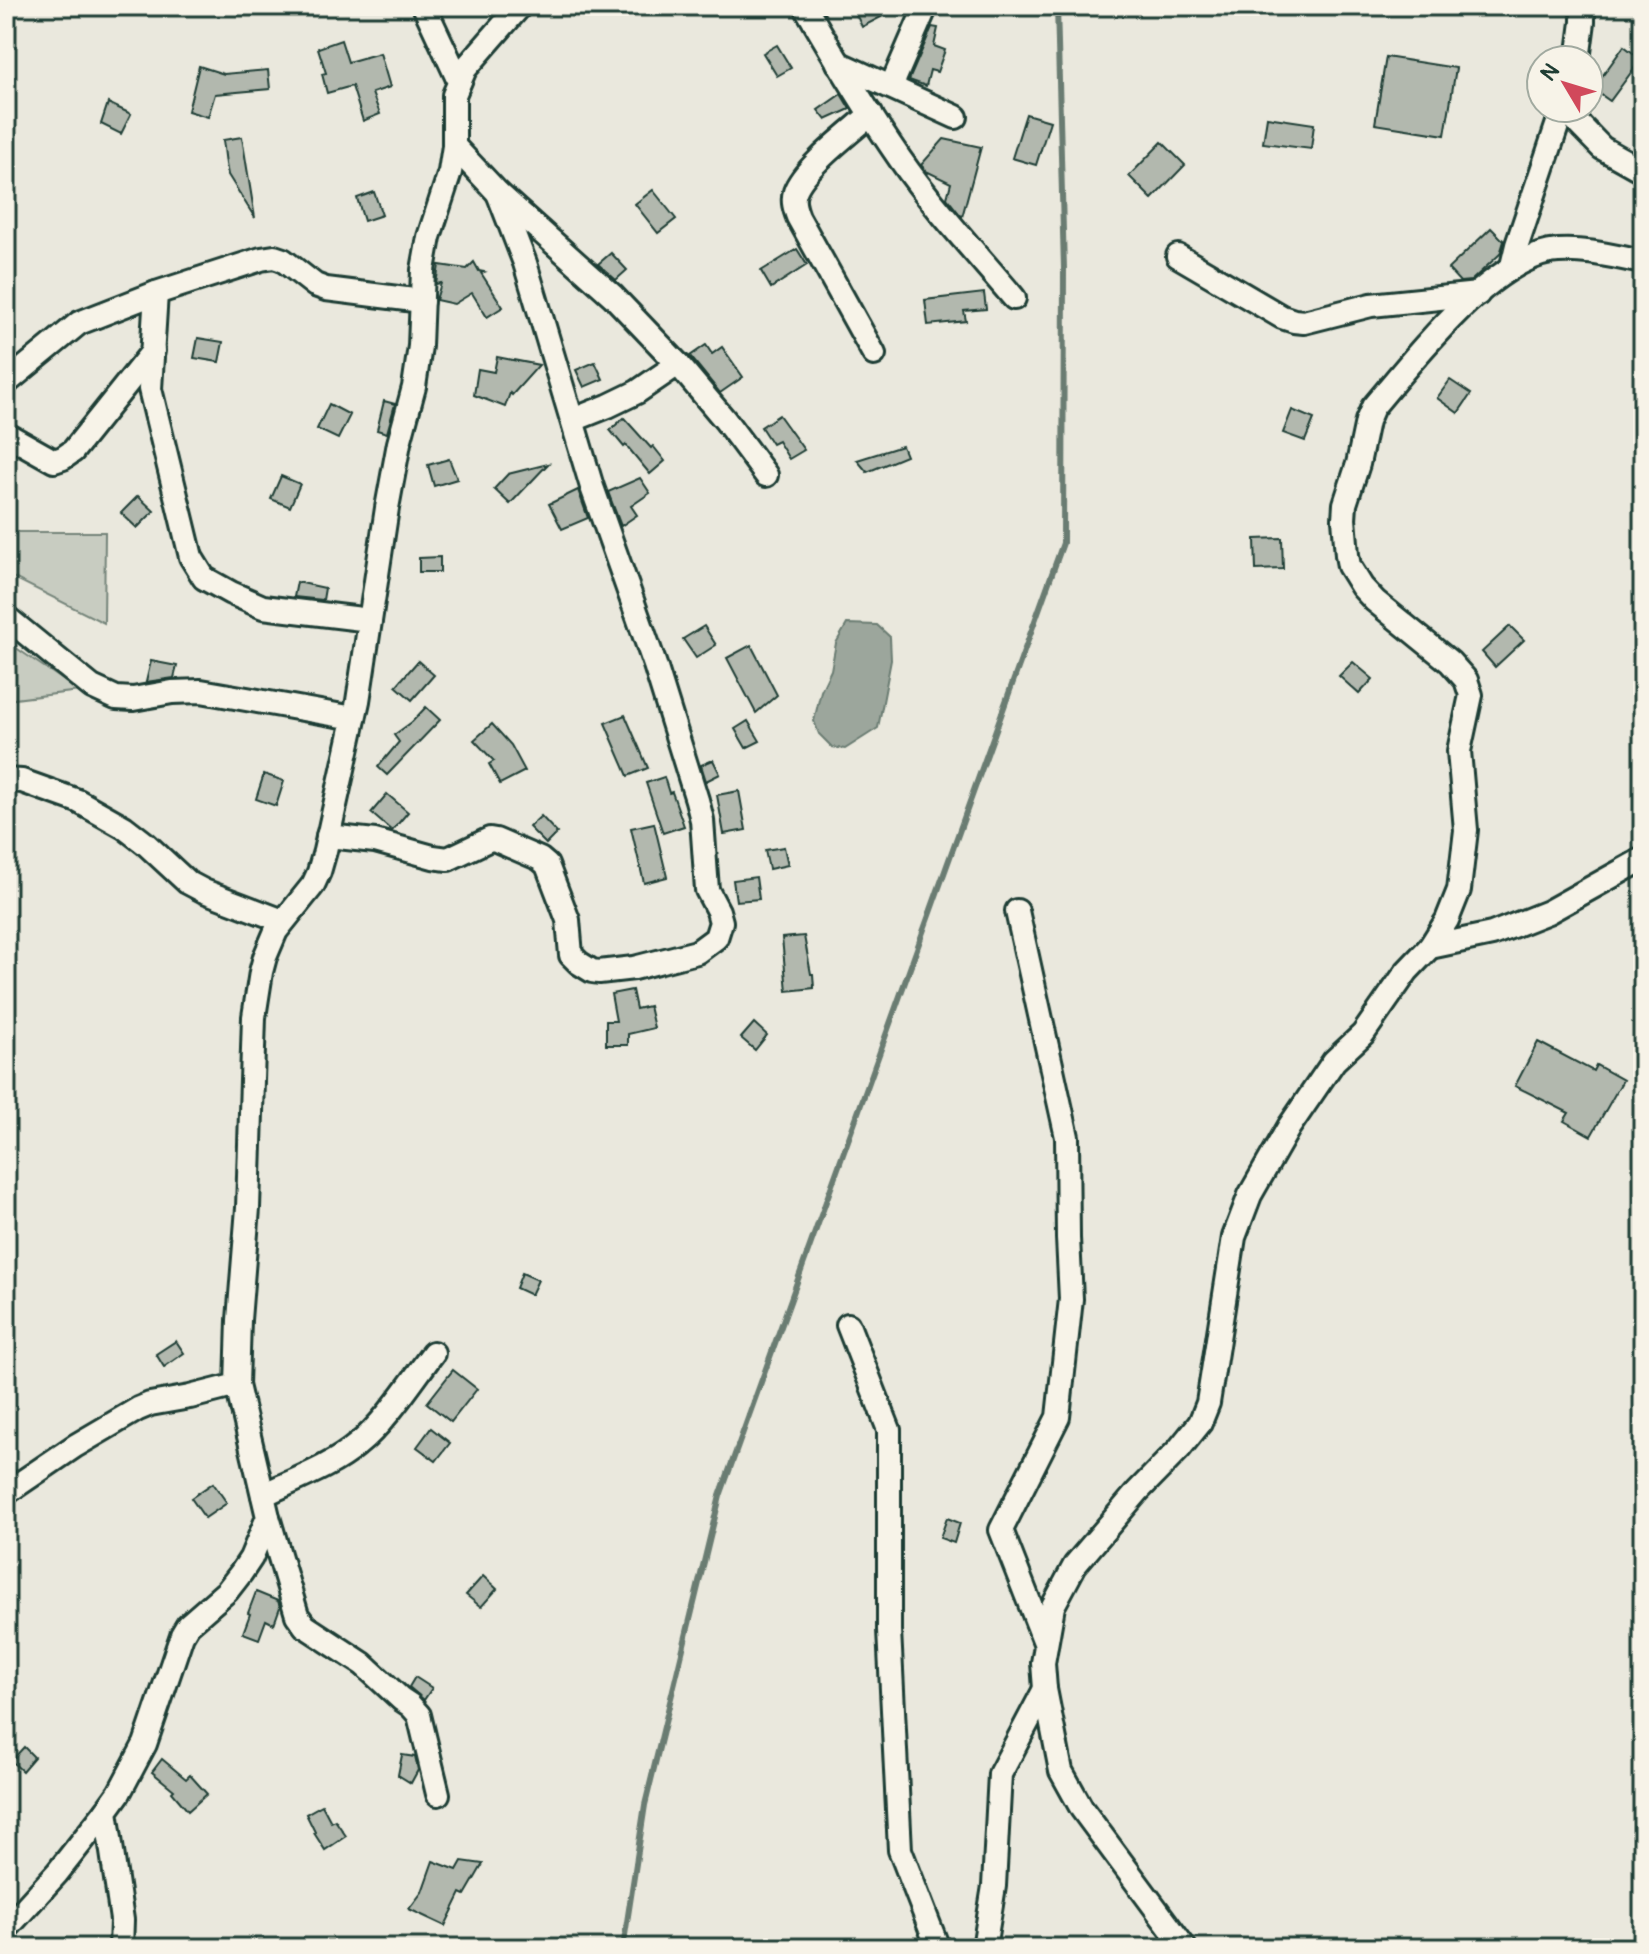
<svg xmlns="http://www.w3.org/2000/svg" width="1649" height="1954" viewBox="0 0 1649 1954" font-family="Pangolin,sans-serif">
  <rect width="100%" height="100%" fill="#eae8dd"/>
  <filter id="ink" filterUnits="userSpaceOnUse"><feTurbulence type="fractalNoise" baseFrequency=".0125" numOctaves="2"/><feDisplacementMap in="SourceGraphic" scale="16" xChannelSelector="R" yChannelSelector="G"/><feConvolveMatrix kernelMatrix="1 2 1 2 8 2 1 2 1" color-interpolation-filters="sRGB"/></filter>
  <g filter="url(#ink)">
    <!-- green -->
    <g fill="#c8ccc1" stroke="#74847a" stroke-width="2">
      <polygon points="6,532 105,532 104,623 6,574"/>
      <polygon points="6,641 79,691 6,700"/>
    </g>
    <!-- water -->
    <polygon fill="#9ca69c" stroke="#6a7c72" stroke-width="2" points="847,624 877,625 890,637 891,660 878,728 845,749 832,747 819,734 814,721 821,691 831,670 836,643"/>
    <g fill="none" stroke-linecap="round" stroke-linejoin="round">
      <!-- stream -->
      <polyline stroke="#6a7c72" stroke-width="6" points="623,1948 645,1805 720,1496 1063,543 1064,269 1057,6"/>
    </g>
    <!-- building -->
    <g fill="#b2b8ae" stroke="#1f3d34" stroke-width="2">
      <polygon points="862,6 875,6 881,17 862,27 854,10"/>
      <polygon points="932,27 938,28 934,46 945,50 937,72 930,70 926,86 909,80"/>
      <polygon points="341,40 348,62 380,53 390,87 372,93 380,114 363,121 352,86 327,93 322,74 326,73 318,48"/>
      <polygon points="777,45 791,68 777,76 763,53"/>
      <polygon points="1624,46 1641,59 1610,101 1593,89"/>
      <polygon points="1386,57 1456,68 1445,135 1375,124"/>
      <polygon points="199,66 224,74 268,70 270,89 215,94 208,117 188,111"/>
      <polygon points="841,94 850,109 826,120 818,110"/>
      <polygon points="108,103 131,114 121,134 101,124"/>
      <polygon points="1026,114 1050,121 1036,165 1012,158"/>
      <polygon points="1267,117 1314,124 1311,149 1263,143"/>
      <polygon points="242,137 255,218 228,175 226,164 223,140"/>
      <polygon points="944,139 981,147 962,217 947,198 951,183 926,171 921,165"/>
      <polygon points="1162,142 1185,165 1152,199 1129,176"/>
      <polygon points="653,190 676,219 658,233 635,204"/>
      <polygon points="374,192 382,215 364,221 357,198"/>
      <polygon points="1491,228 1504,241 1500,254 1471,281 1460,282 1448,269"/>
      <polygon points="797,249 807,265 771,288 761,271"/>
      <polygon points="611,253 627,270 616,280 598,264"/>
      <polygon points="474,262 479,271 484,272 481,273 503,307 487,317 472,293 454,304 436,300 441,283 436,284 439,265 467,269"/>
      <polygon points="984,293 986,309 964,311 966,321 928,325 925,300"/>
      <polygon points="198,338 223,342 219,362 194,358"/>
      <polygon points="706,345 712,354 722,347 743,377 720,393 690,356"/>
      <polygon points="497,357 539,365 512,395 510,393 505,407 474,395 478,369 494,372"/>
      <polygon points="595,362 603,379 584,387 576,370"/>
      <polygon points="1450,380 1471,394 1458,413 1437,398"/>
      <polygon points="384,401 395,404 387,433 377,430"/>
      <polygon points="329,404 350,415 338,439 317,429"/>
      <polygon points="1292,410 1314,419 1305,441 1283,433"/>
      <polygon points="779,415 804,450 789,459 778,441 772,444 761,427"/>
      <polygon points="624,418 651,448 653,446 665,461 650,474 626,445 624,447 610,430"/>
      <polygon points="902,446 906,456 867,472 857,460"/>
      <polygon points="449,459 457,479 434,486 428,465"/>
      <polygon points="548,464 510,504 494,489 508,474"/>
      <polygon points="281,476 300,484 290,507 271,499"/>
      <polygon points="640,478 650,493 631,506 637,515 621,526 608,492"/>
      <polygon points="578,490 588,518 562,529 549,504"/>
      <polygon points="138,496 154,511 137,528 121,513"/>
      <polygon points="1282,538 1283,569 1256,570 1255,539"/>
      <polygon points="440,557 440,572 419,572 419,558"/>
      <polygon points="297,582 325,588 323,600 294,597"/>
      <polygon points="704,626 716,645 696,658 683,639"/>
      <polygon points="1510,626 1524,640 1495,667 1482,652"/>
      <polygon points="751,645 777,695 756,713 727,658"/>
      <polygon points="151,661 177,666 174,678 146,682"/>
      <polygon points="418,661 434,675 412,700 396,686"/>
      <polygon points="1353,662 1373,679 1359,694 1339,676"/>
      <polygon points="426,707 440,720 387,775 378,767 399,742 394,735 412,722"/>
      <polygon points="625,715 648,768 628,776 605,723"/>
      <polygon points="748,721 760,741 746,748 735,729"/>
      <polygon points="492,724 511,745 525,771 500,784 489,764 494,761 474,740"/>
      <polygon points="713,760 720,774 706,781 701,765"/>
      <polygon points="264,774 284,781 276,806 256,799"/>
      <polygon points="664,777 669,793 672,792 684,826 663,833 646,783"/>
      <polygon points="739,791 746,830 724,834 717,795"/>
      <polygon points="387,794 408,812 392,831 371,813"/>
      <polygon points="541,816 557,833 546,844 529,827"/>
      <polygon points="654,823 667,877 644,883 631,828"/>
      <polygon points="784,847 788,865 769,869 765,850"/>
      <polygon points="756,877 759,899 736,901 733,880"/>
      <polygon points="804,936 811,974 813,974 814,988 787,991 782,938"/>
      <polygon points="632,990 636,1009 649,1006 654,1028 628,1034 628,1045 606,1045 606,1021 616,1021 611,994"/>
      <polygon points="754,1023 767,1035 755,1050 741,1038"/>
      <polygon points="1538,1042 1593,1071 1596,1065 1623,1080 1591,1136 1564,1121 1569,1113 1515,1086"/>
      <polygon points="522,1273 538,1280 531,1295 516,1288"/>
      <polygon points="176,1341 184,1353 164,1367 156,1354"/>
      <polygon points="453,1370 477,1389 451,1422 427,1403"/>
      <polygon points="431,1428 450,1443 436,1461 417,1447"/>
      <polygon points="213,1483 227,1503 205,1518 191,1498"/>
      <polygon points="947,1518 960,1523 954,1543 940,1538"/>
      <polygon points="483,1576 497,1589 481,1607 466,1595"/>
      <polygon points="256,1592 278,1601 280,1607 274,1624 266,1620 259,1639 243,1633 250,1614 248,1613"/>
      <polygon points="415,1677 432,1688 424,1700 409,1687"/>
      <polygon points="24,1747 34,1757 22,1771 11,1761"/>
      <polygon points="402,1755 415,1757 418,1770 411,1783 398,1775"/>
      <polygon points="162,1759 186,1779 190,1775 207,1794 188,1811 172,1792 174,1790 152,1772"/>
      <polygon points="322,1805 331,1822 335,1820 346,1836 325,1850 314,1833 315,1832 306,1814"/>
      <polygon points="433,1861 457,1870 462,1861 483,1864 465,1895 461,1893 445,1926 409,1909 422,1892"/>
    </g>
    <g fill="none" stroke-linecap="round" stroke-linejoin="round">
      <!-- minor casing -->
      <g stroke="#1f3d34" stroke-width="28">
        <g id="minor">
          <polyline points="424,6 459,81"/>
          <path d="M 805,6 C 835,58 866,110 900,159 C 934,208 975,252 1014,298"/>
          <polyline points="1578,60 1583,22 1583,6"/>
          <polyline points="838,63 956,117"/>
          <polyline points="891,87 926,6"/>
          <polyline points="1563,108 1602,148 1643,171"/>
          <path d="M 871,114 C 851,132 803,168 795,192 C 792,201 795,209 798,217 L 874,354"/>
          <polyline points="454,146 498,193 613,296 678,364 725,420 766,475"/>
          <polyline points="1178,256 1282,317 1294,321 1304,322 1371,305 1478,294"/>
          <polyline points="1512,266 1517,245 1563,108"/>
          <polyline points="156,293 150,389 191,557 204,578 231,593 263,607 370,620"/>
          <polyline points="6,383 79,323 156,293 261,259 274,257 283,260 315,285 326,289 422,301"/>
          <polyline points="573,420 608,406 637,392 678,364"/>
          <polyline points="6,434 54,461 63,458 73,451 153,351"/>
          <polyline points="6,617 92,687 116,698 133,699 172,692 201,691 354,718"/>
          <polyline points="6,780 22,781 78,801 124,827 146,844 187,882 204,891 283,921"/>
          <polyline points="328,836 375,841 433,857 448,859 490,839 496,840 540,859 547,865 568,920 571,955 579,963 592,971 599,972 634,968 697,952 716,938 721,922 718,911 707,890 702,820 697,800 655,665 592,487 525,263 498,193"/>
          <polyline points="1017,911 1067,1137 1068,1238 1071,1299 1058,1417 1001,1530 1046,1645"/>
          <polyline points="1430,947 1492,934 1548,912 1643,859"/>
          <polyline points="848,1325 889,1430 889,1630 900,1850 938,1948"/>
          <polyline points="6,1493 75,1446 138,1409 150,1404 190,1397 237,1385 239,1320 248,1208 254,1017 261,972 265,957 276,931 313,885 319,872 325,851 358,701 387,508 399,443 414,387 420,346 423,270 429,237 450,172 454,146 454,95 465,69 520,6"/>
          <path d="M 263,1495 C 294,1480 331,1467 357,1445 C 384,1424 412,1381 433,1353"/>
          <polyline points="268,1517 297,1615 305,1626 363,1664 401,1699 410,1705 419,1715 438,1794"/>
          <polyline points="6,1929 57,1873 106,1811"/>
          <polyline points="121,1948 122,1920 106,1811 119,1793 145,1744 182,1635 188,1625 227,1591 241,1573 251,1558 268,1517 237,1385"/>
          <polyline points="984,1948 994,1886 1000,1774 1045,1689"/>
          <path d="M 1185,1948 L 1082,1809 L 1061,1771 L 1045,1689 L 1043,1663 L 1053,1606 L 1075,1565 L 1138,1491 L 1179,1449 L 1200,1423 L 1208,1403 L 1234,1237 L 1250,1195 L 1289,1127 L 1334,1061 L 1363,1034 L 1407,971 L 1430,947 L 1447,920 L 1459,890 L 1466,830 L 1459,751 L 1471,695 L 1466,680 L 1450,662 L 1375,601 L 1362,587 L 1349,566 L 1347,555 L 1344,519 L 1345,504 L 1358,464 L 1367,421 L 1373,407 C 1414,359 1492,256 1558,251 C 1587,249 1615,257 1643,262"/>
        </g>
      </g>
      <!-- minor -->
      <use href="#minor" stroke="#f7f3e8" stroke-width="22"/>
    </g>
  </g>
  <!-- margin -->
  <rect width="1649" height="1954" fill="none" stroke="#f7f3e8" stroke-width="32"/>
  <rect x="16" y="16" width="1617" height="1922" fill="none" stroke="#1f3d34" stroke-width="3" filter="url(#ink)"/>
  <!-- north arrow -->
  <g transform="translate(1565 84) rotate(308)"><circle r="38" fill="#f7f3e8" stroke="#a1aaa0" stroke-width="2"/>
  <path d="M0-6L14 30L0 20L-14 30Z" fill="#d1495b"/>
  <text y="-12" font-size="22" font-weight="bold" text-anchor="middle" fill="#1f3d34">N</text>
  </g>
</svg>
